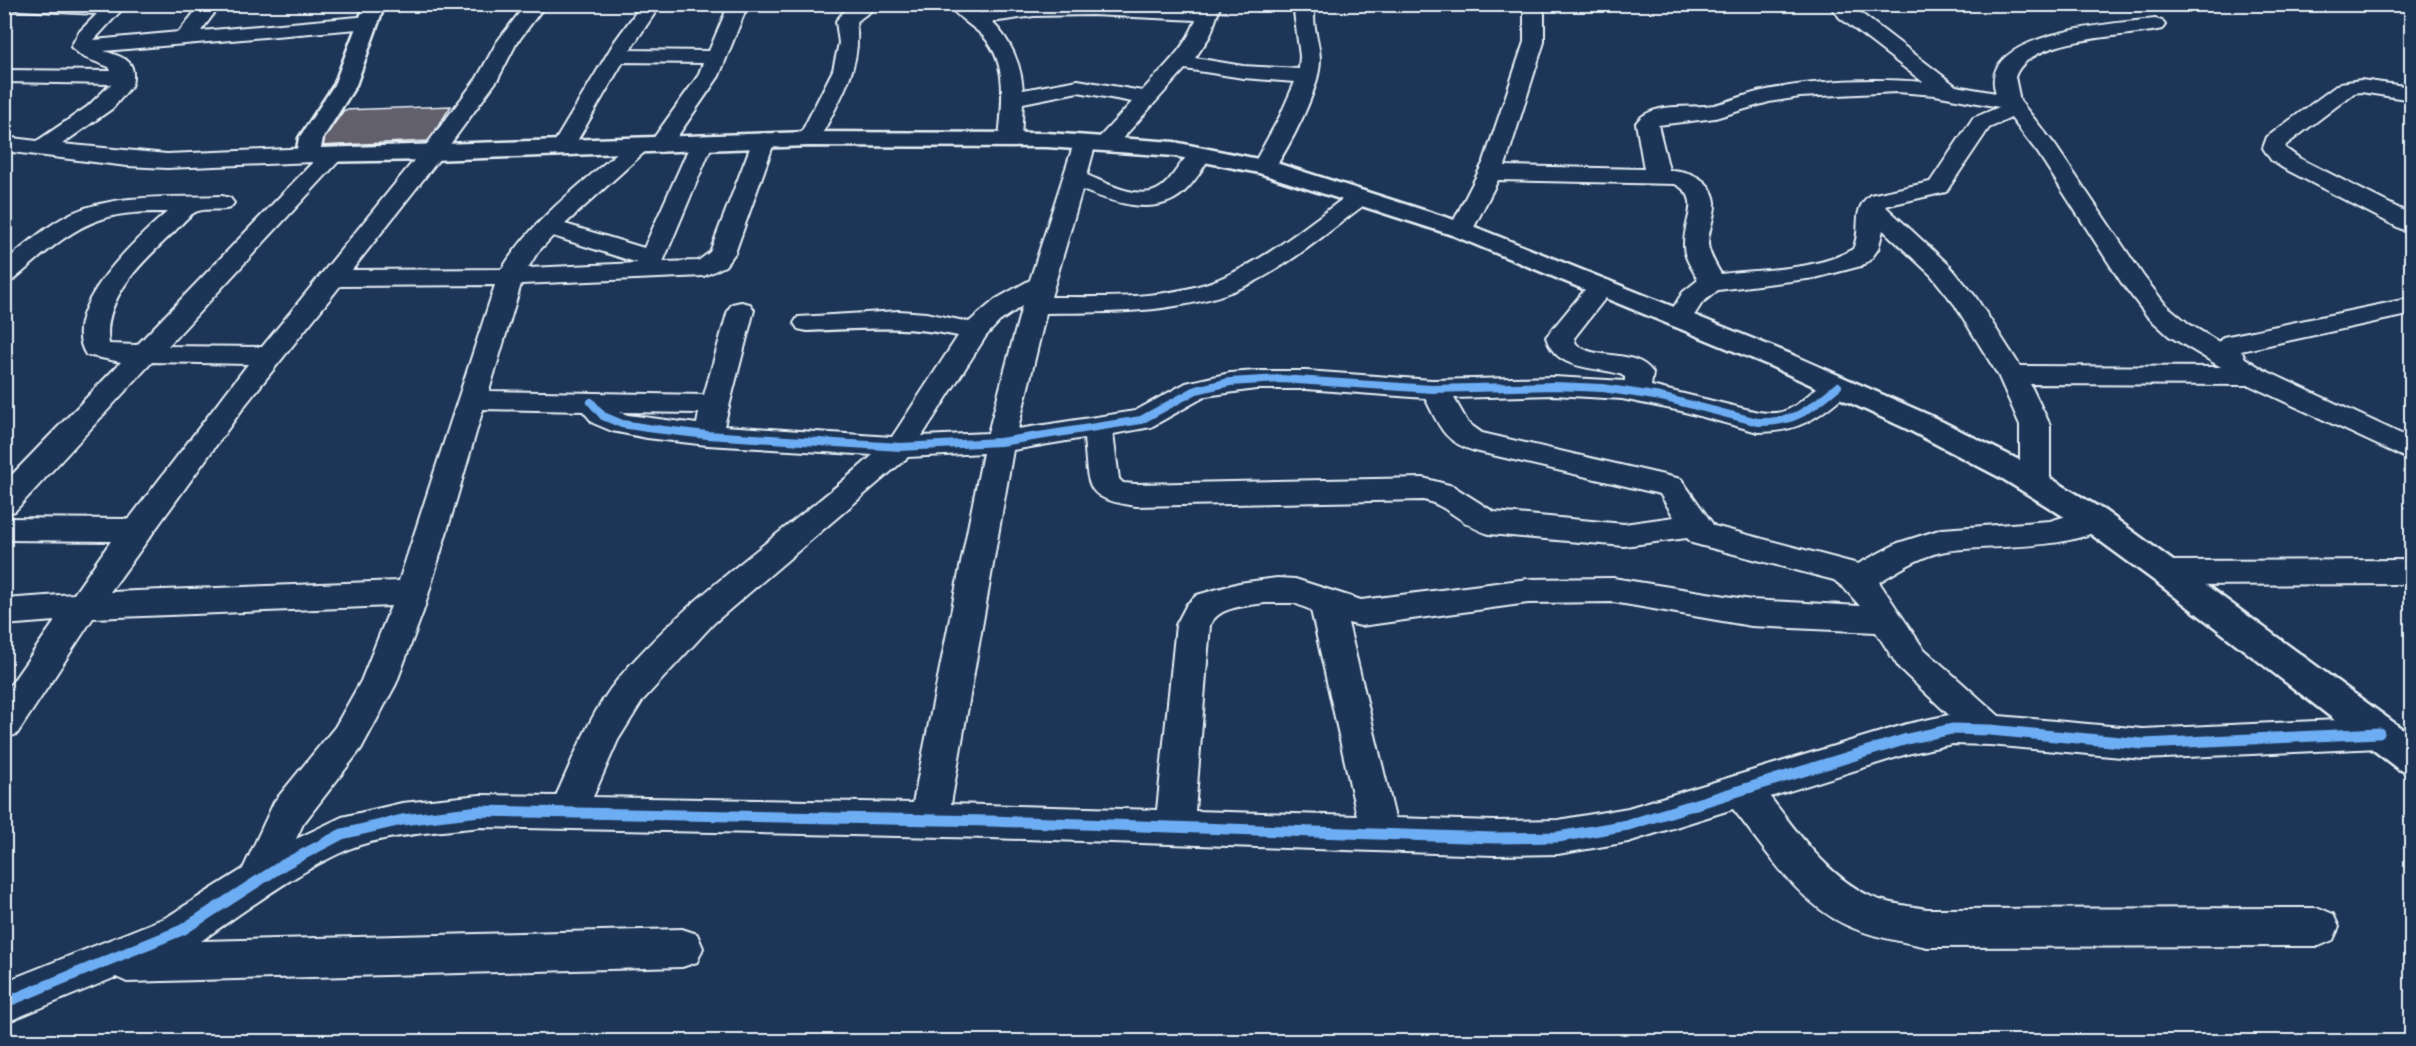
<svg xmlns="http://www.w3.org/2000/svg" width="2416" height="1046" viewBox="0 0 2416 1046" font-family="Dekko,sans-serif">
  <rect width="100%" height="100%" fill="#1d3557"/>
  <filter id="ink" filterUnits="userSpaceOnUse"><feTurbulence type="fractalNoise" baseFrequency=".0167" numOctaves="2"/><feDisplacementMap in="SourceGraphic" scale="12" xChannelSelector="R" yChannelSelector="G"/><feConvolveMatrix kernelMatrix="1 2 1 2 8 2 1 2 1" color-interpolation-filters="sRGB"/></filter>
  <g filter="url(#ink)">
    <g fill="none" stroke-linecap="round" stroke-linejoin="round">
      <!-- river -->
      <polygon fill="#3f6786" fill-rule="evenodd" points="2389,4 2412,4 2412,14 2393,11"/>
    </g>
    <!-- building -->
    <polygon fill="#63606e" stroke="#e8f1f8" stroke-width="1.5" points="451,106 429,141 318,146 344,110"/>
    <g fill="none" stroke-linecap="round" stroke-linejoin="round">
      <!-- minor casing -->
      <g stroke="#e8f1f8" stroke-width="4">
        <g id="minor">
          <path d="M 11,4 L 127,4 L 94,40 L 179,32 L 201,4 L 221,4 L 201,31 L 369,16 L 376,18 L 379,22 L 376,26 L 369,28 L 104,51 C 125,58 137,60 132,85 L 113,108 L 62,144 L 167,154 L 312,148 L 322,152 L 331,149 L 339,151 L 342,156 L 339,161 L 168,346 L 262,347 L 424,148 L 477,78 L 497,42 L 526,4 L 546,4 L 516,44 L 498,79 L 440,158 L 352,270 L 502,269 C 534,217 587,180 632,140 L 640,138 L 650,143 L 698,76 L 703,63 L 623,62 L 570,153 L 562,155 L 554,153 L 551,148 L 615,41 L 642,4 L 661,4 L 630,50 L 709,51 L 729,4 L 748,4 L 719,76 L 668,150 L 660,152 L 650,147 L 565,224 L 644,248 L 691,143 L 694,138 L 702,136 L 710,138 L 713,143 L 663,262 L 698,261 L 710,252 L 753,140 L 756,135 L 764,133 L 772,135 L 775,140 L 735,253 L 725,266 L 704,276 L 521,284 L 489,391 L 704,395 L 728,310 L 732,304 L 741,302 L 750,304 L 754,310 L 724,426 L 892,437 L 958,336 C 906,325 860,329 807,331 L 798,329 L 794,323 L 798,317 L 899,311 L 926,313 L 969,322 L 996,299 L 1030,280 L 1074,143 L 1077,138 L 1085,136 L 1093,138 L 1095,142 L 1132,102 L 1078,92 L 1023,103 L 1021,139 L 1018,144 L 1010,146 L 1002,144 L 999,139 C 1002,105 1009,63 983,36 C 972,25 956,17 948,4 L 970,4 L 981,13 C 1053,0 1127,4 1200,9 L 1201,4 L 1221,4 L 1210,36 L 1195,58 L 1243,66 L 1299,69 L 1300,56 L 1294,12 L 1296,4 L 1316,4 C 1310,24 1320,41 1320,60 C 1320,89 1289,148 1272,172 L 1264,174 L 1256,172 L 1252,167 L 1280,116 L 1295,82 L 1243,78 L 1185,69 L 1113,149 L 1105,151 L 1095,146 L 1087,175 C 1106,183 1130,196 1151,192 C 1177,186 1181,143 1208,150 L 1211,155 C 1203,168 1195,182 1184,192 C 1156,218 1112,202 1082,190 L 1051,297 C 1107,297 1166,300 1219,279 C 1268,259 1309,223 1351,193 L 1359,191 L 1367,193 L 1371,198 L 1367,203 C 1330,230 1295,261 1254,282 C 1190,314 1116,312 1046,313 L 1018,429 L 1135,411 L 1186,383 L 1230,373 L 1256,371 L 1306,371 L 1432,380 L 1554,377 L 1625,381 L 1625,377 L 1620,374 C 1592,366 1556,371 1546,337 L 1592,281 L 1601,279 L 1610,281 L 1614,287 L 1574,338 L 1576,344 C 1596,362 1636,347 1653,373 L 1651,386 L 1758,412 C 1766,413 1774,414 1782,412 C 1807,405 1820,372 1848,380 L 1852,386 L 1848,392 C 1818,418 1799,432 1758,432 L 1681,411 L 1622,399 L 1554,395 L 1454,398 L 1468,423 L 1482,433 L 1681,479 L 1714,526 L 1858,564 L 1898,543 L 1942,529 L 2050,521 L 2093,508 L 2104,511 L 2109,519 C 2088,554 1979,543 1941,552 C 1919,557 1898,571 1879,582 L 1923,648 L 1999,716 L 2143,729 L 2379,718 L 2392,722 L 2397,733 L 2392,744 L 2379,748 L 2143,759 L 1990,745 L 1952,744 L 1907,754 L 1770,797 C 1798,833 1829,878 1872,897 C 1889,904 1909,906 1927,909 L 2319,908 L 2333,914 L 2339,927 L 2333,940 L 2319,946 L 1927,947 C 1899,941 1872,937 1846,925 C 1797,902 1766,850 1733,809 L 1628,842 L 1558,854 L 1494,855 L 991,838 L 480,827 C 440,832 386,834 349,849 C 296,872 248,909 201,941 L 682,929 L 697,934 L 703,948 L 697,962 L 682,967 L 127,982 L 116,977 L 4,1023 L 4,982 L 167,917 L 243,869 L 274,802 L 335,727 L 361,681 L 391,606 L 93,618 L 17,734 L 4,739 L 4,694 L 55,621 L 4,625 L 4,599 L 74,594 L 111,541 L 4,540 L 4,518 L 129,519 L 248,364 L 152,362 L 15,511 L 4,514 L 4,483 L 121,362 L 86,355 C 57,311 137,238 167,212 C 146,212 122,212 102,219 C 67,230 40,258 13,280 L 4,283 L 4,262 C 26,245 47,225 72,213 C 118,193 173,198 222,196 L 230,198 L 234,203 L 230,208 C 220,211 208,208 198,211 C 190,213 180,226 174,232 C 144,260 101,299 109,344 L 137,345 L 313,162 L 167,168 L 127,166 L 4,151 L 4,137 L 37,141 L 87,107 L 111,84 L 4,82 L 4,70 L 111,71 L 109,67 L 83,57 L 71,47 L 79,32 L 97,14 L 20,10 L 13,8 ZM 1092,15 L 1196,20 C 1185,49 1162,69 1142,91 L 1078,80 L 1023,90 C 1021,63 1011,41 992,22 L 1034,16 ZM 553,236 L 638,263 L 528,268 L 537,253 ZM 495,285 L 399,581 L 110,592 L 246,404 L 340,286 ZM 1022,306 L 988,433 L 922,436 L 986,336 L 999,322 ZM 1256,389 L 1306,389 L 1425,398 C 1439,425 1443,442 1475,451 L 1660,494 L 1674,517 L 1624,524 L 1494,512 L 1453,486 L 1423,478 L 1136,484 L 1123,483 L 1119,479 L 1113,434 L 1151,427 L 1206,396 ZM 483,409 L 583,411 L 593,423 L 612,431 L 647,438 L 707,445 L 873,455 C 789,530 691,592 618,679 C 590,713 574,757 556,796 L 480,795 L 402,803 L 342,817 L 296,839 L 303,824 L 361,749 L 396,684 L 424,609 ZM 619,412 L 699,413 L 697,424 L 628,415 ZM 1084,438 C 1089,487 1082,498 1136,506 L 1423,500 C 1446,504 1464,527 1489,534 L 1624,546 L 1687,538 L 1692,543 L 1703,546 L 1834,580 L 1844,588 L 1860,606 L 1751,600 L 1613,578 L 1528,579 L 1361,600 L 1295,579 L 1277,578 L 1239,583 L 1197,595 L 1187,604 L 1176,625 L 1157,810 L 951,804 L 1013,450 ZM 983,453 L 913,803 L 593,797 L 618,740 L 643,700 L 714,623 L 908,457 ZM 1613,602 L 1751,626 L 1876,632 L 1899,668 L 1949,715 L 1907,724 L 1628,808 L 1558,820 L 1494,821 L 1395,818 L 1348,623 L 1361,626 L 1528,603 ZM 1265,603 L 1294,603 L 1311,610 L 1357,816 L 1195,811 L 1210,625 C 1219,606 1246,606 1265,603 Z"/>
          <path d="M 855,4 L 880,4 L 856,22 C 863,67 839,99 820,139 L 817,144 L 809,146 L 801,144 L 798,139 L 833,70 L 839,43 L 836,21 L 846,9 Z"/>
          <path d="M 1521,4 L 1540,4 L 1544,13 L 1544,42 L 1505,166 L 1644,169 L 1636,123 C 1651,101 1690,109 1714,105 C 1732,101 1749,93 1767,90 C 1815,80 1874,78 1923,82 L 1840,18 L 1829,4 L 1849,4 L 1956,86 L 1996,93 C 1974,32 2119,23 2155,19 L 2162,21 L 2165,25 L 2162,29 C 2125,38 2029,36 2015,77 L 2020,101 L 2055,145 L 2144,277 L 2165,304 L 2189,324 L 2219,342 L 2223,337 L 2233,335 L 2412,298 L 2412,314 L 2241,351 L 2245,358 L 2264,370 L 2412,439 L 2412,461 L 2249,385 L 2030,384 L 2050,425 L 2050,484 L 2046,491 L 2035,495 L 2024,491 L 2020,484 L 2020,425 L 1998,375 L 1955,305 L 1931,275 L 1883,230 L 1878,249 L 1871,259 L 1861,266 L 1815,278 L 1718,290 L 1702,303 L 1688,325 L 1679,327 L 1670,325 L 1666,319 L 1683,292 L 1698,280 C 1693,269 1683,257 1684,244 C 1684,219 1703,198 1675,184 L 1498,180 L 1470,235 L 1461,237 L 1452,235 L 1449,230 L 1484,161 L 1524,42 L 1524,13 ZM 1897,92 L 1935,95 L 1999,107 L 1973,118 L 1930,182 L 1870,195 C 1850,211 1863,228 1853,249 C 1816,271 1763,269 1721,274 C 1716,265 1709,255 1708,244 C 1708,230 1716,215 1715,202 C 1712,179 1688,170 1669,170 L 1658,125 L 1715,118 L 1769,102 L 1800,97 ZM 2011,118 L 2038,153 L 2121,282 L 2147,316 L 2169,336 L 2221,367 L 2020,366 L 1975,296 L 1949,265 L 1885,206 L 1946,192 L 1989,128 Z"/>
          <polygon points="2361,80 2412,87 2412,100 2361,92 2354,93 2286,145 2285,148 2299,158 2412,215 2412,232 2403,230 2283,168 2271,160 2263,148 2267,137 2340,83"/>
          <polygon points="2412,560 2412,584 2168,585 2156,581 2152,573 2156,565 2168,561"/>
        </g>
      </g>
      <!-- major casing -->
      <g stroke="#e8f1f8" stroke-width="5">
        <polygon id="major" points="365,4 385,4 356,85 323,138 321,148 809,132 1047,133 1174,142 1273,162 1470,225 1788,353 1929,415 2025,463 2105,511 2412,736 2412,774 2398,769 2156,582 2081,527 2003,479 1907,429 1768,365 1452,235 1259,173 1174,156 1047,147 809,146 432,160 312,162 304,160 297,149 299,138 334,85"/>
      </g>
      <!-- minor -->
      <use href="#minor" fill="#1d3557" fill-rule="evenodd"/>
      <!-- major -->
      <use href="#major" fill="#1d3557" fill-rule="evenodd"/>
      <!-- cycleway-far1 casing -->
      <g stroke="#1d3557" stroke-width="12">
        <path id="cycleway-far1" d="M 591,402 L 603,416 L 622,424 L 647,428 L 707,435 L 900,447 L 1000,442 L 1141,420 L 1196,390 L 1230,382 L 1281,379 L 1432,389 L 1554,386 L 1603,388 L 1661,397 L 1758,422 C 1796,423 1810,409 1838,386"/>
      </g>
      <!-- cycleway casing -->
      <g stroke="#1d3557" stroke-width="15">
        <polyline id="cycleway" points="4,1003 182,930 283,865 342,834 402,820 480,811 991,821 1494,838 1558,837 1628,825 1907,739 1952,729 1990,730 2143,744 2379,733"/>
      </g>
      <!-- cycleway-far1 -->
      <use href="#cycleway-far1" stroke="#6dadf4" stroke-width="8"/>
      <!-- cycleway -->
      <use href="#cycleway" stroke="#6dadf4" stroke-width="11"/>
    </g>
  </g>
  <!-- margin -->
  <rect width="2416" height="1046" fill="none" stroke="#1d3557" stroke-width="24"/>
  <rect x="12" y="12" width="2392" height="1022" fill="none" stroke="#e8f1f8" stroke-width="2" filter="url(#ink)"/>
</svg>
